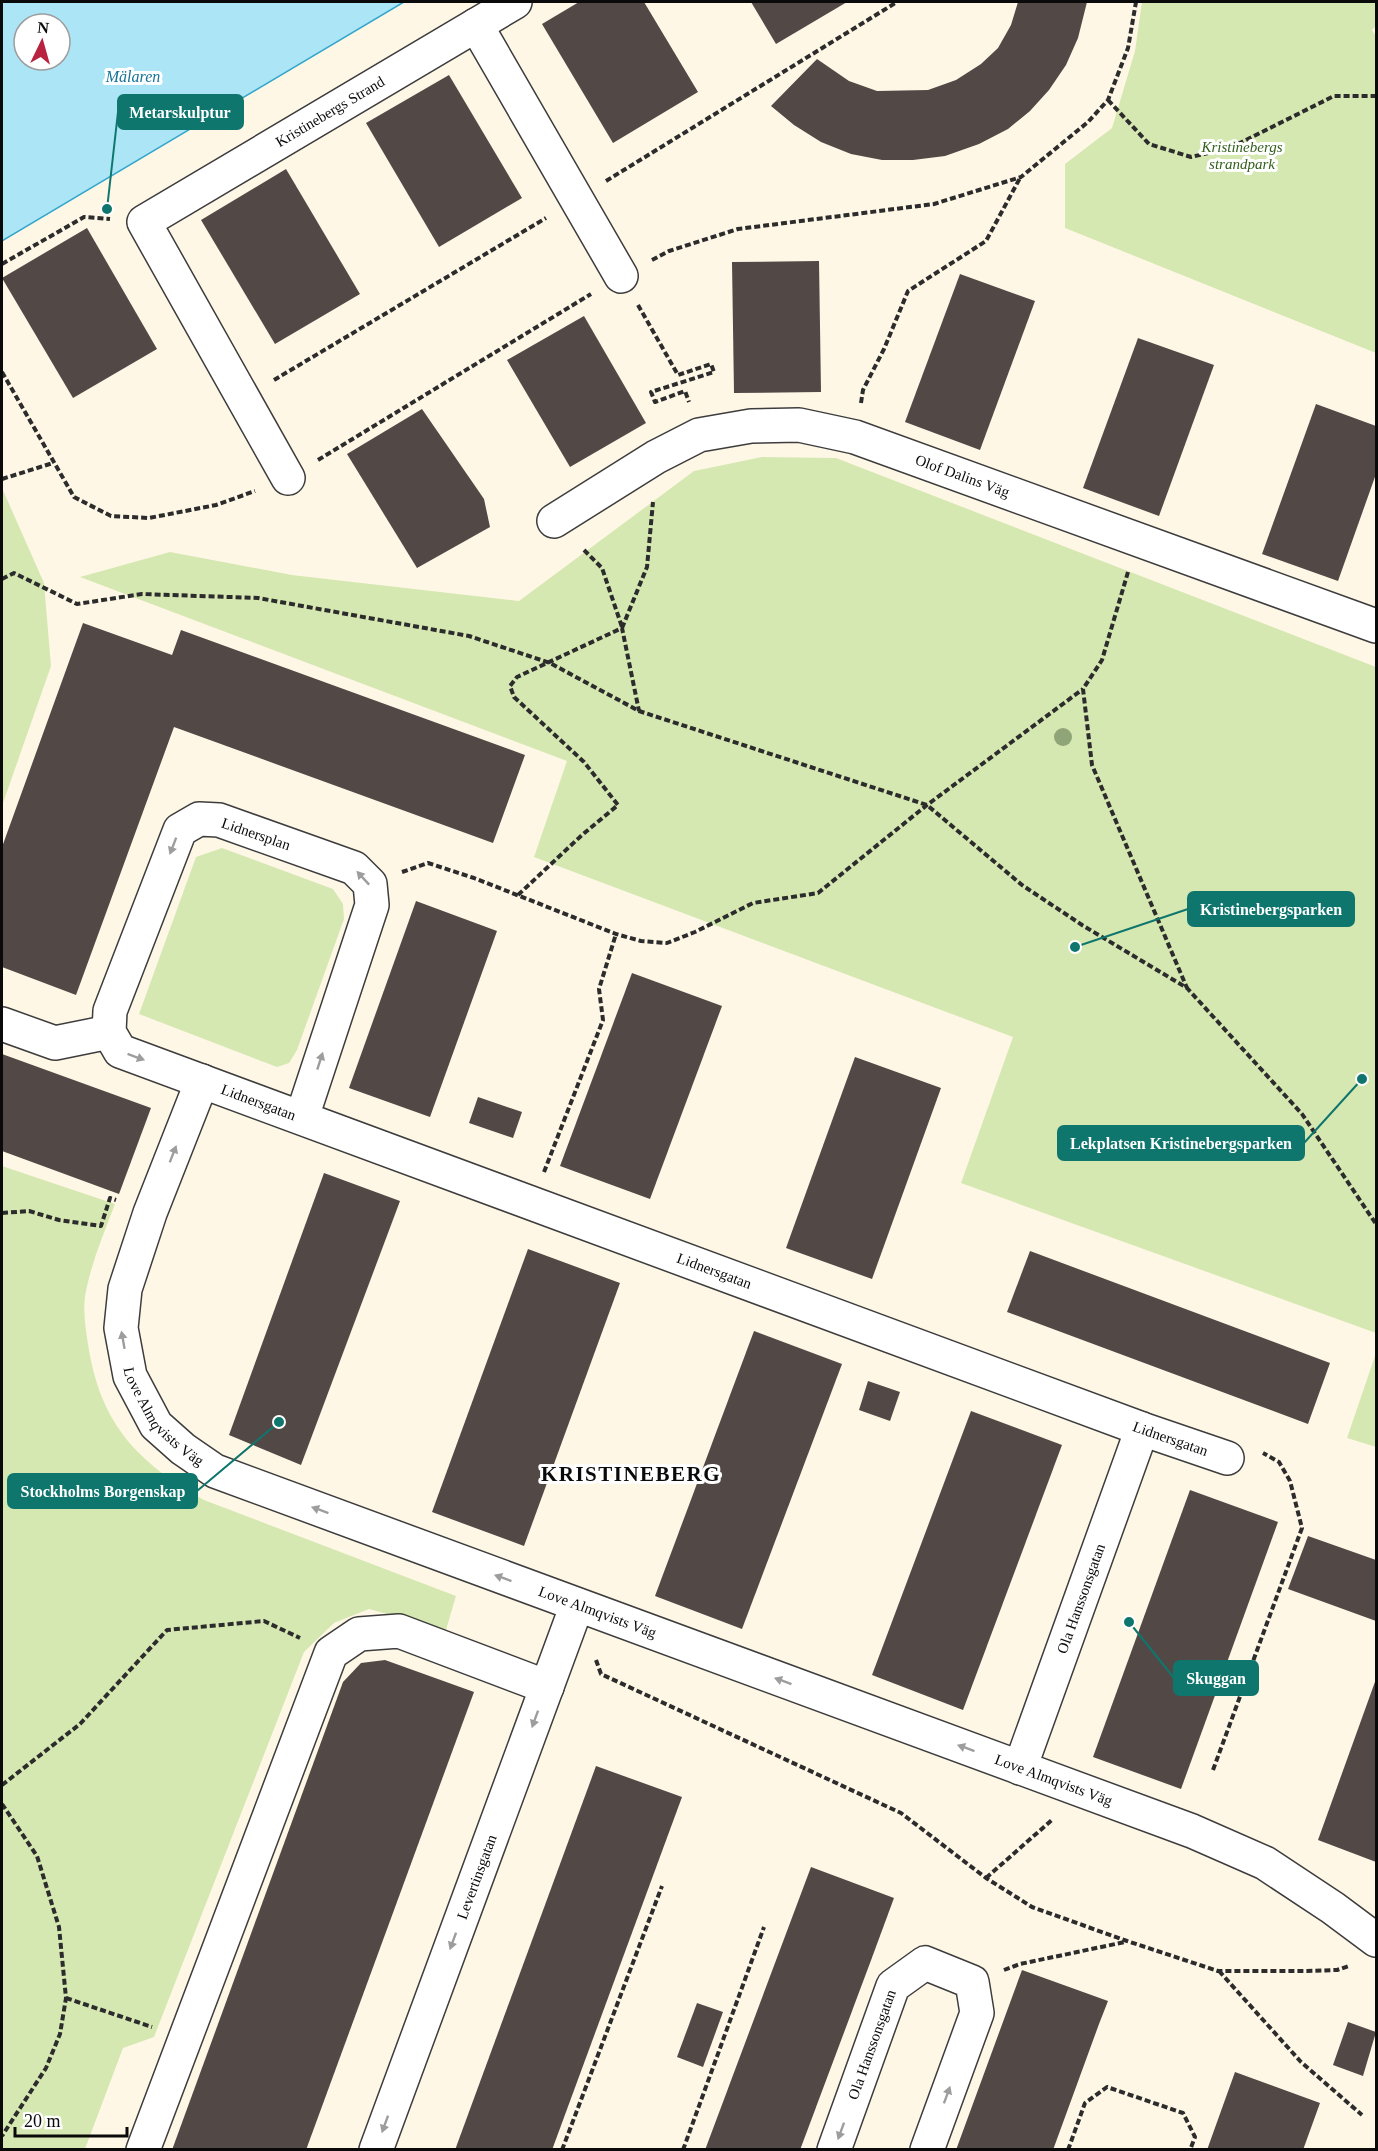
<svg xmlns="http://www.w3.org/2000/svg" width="1378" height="2151" viewBox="0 0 1378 2151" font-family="'Times New Roman',serif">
  <rect width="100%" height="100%" fill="#fff7e6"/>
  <!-- green -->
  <g fill="#d6e8b2">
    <polygon points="1142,2 1376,2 1376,26 1372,30 1376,36 1376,353 1065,228 1065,164 1112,128 1135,51"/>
    <polygon points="762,457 836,458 1376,667 1376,1333 961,1183 1013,1037 534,857 567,761 80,577 170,552 292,575 519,601 694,471"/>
    <polygon points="2,488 44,583 51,666 2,806"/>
    <polygon points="222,848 333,889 343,904 344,919 297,1050 289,1063 277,1067 139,1014 196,857"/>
    <path d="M 2,1166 L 115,1204 C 104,1233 92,1261 86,1291 C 82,1310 86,1331 89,1350 C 102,1426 139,1463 204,1500 L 456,1596 L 446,1630 L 369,1609 L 334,1623 L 304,1652 L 154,2037 L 123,2048 L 85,2149 L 2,2150 Z"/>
    <polygon points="1376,1353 1376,1447 1347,1438"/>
  </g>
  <!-- water -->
  <path fill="#ace5f6" stroke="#33a6cc" stroke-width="1.5" fill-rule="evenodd" d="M 2,2 L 404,2 L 2,241 ZM 24,24 L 60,24 L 60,60 L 24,60 Z"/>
  <!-- building -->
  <g fill="#524946">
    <polygon points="579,2 644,2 698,92 613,143 542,24"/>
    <polygon points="751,2 847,2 776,44"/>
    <polygon points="1018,2 1087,2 1078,38 1066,65 1049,90 1030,111 1008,129 979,144 945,156 913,160 882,160 851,154 821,142 794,125 771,106 817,59 849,81 877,91 928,90 956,80 981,64 998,48 1011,25"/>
    <polygon points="449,75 522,198 439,247 366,123"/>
    <polygon points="286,169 360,294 275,344 201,220"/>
    <polygon points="87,228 157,349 73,398 2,278"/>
    <polygon points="819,261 821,392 734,393 732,262"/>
    <polygon points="960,274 1035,301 980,450 905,422"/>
    <polygon points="584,316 646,423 570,467 507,360"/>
    <polygon points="1138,338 1214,365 1159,516 1083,488"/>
    <polygon points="1316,404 1376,426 1376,474 1338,581 1262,554"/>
    <polygon points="422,409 484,499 490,527 417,568 347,454"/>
    <polygon points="83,623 172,655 181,630 525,755 493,843 174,727 76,995 2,967 2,847"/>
    <polygon points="416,901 497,931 430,1117 349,1088"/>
    <polygon points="632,973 722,1006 650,1199 560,1166"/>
    <polygon points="2,1054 151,1108 119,1194 2,1151"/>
    <polygon points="855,1057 941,1088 872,1279 786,1248"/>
    <polygon points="478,1097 522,1112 513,1138 469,1123"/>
    <polygon points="324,1173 400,1201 301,1465 229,1435"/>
    <polygon points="528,1249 620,1283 524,1546 432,1512"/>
    <polygon points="1030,1251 1330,1363 1308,1424 1007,1312"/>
    <polygon points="754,1331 842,1364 742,1629 655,1596"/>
    <polygon points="868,1381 900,1392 890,1421 859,1410"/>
    <polygon points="971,1411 1062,1445 963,1710 872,1675"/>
    <polygon points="1190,1490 1278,1522 1181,1789 1093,1757"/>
    <polygon points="1308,1536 1376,1560 1376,1621 1288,1589"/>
    <polygon points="385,1660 474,1692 306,2150 172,2150 343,1682 361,1663"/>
    <polygon points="1376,1679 1376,1862 1318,1840"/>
    <polygon points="596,1766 682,1797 552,2150 455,2150"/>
    <polygon points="811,1867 894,1898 870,1963 800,2150 705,2150"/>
    <polygon points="1022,1970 1108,2001 1099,2024 1053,2150 956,2150"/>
    <polygon points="697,2003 723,2012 703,2067 677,2057"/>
    <polygon points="1348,2022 1376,2032 1363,2076 1333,2065"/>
    <polygon points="1235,2072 1320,2103 1303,2150 1207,2150"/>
  </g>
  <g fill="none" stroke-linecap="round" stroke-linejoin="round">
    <!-- minor casing -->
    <g stroke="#3d3d3d" stroke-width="36">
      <g id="minor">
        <polyline points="476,25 621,276"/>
        <path id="s1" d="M 288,478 L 144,222 L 515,2"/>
        <path id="s2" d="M 554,521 L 656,457 L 699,435 L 751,426 L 799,425 L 855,437 L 1376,626"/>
        <polyline points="2,1024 55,1043 109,1032"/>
        <path id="s3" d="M 202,1081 L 150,1213 L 125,1289 L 121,1328 L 130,1376 L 156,1425 L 183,1449 L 215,1471 L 1192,1831 L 1265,1863 L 1333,1908 L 1376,1940"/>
        <path id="s4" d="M 302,1117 L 372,905 L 370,884 L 354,868 L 219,820 L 199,819 L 180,830 L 110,1011 L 109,1032 L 120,1051 L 1142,1429 L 1227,1458"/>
        <path id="s5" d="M 1020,1768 L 1142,1429"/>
        <polyline points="143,2150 331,1653 359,1634 399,1631 547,1687"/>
        <path id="s6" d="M 376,2150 L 577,1605"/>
        <path id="s7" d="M 834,2150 L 893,1986 L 925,1963 L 972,1982 L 977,2013 L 927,2150"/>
      </g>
    </g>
    <!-- path -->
    <g stroke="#2c2c2c" stroke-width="4" stroke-dasharray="6 3" stroke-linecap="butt">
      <polyline points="1108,100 1149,144 1191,157 1230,148 1334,96 1376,96"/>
      <polyline points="606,181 897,2"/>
      <polyline points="652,260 669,251 738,229 934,204 1021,177 1088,122 1108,100 1128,48 1136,2"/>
      <polyline points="2,264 84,217 110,219"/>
      <polyline points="638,305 678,375 711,364 714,372 651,392 655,402 685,391 689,402"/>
      <polyline points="2,372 74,497 111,516 149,518 216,505 255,491"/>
      <polyline points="274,380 546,218"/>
      <polyline points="861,403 863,390 884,349 908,291 986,241 1020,178"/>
      <polyline points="318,460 591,294"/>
      <polyline points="2,479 53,463"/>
      <polyline points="584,550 602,568 622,627"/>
      <polyline points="1128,572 1102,660 1083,689 1092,765 1187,988"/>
      <polyline points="2,579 14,573 77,604 142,594 258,598 469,636 550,663 639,711 927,805 1022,885 1082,925 1187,988 1302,1114 1376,1224"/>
      <polyline points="622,628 647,567 653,502"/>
      <polyline points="402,872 428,863 474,878 616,934 641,941 667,943 695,932 753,903 818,893 927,805 1083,689"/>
      <polyline points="518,895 582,835 618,805 584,762 514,697 510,686 517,677 622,628 639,711"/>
      <polyline points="544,1172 603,1020 599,989 616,934"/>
      <polyline points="2,1213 29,1211 59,1220 101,1226 110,1198 116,1200"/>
      <polyline points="596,1660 601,1674 901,1813 986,1878 1032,1907 1127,1941 1218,1971 1307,1971 1337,1970 1349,1966"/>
      <polyline points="1213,1770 1302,1528 1290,1481 1279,1462 1263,1453"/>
      <polyline points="2,1785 80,1724 167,1630 264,1621 300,1638"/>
      <polyline points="2,1804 37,1856 59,1927 66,1998 60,2034 46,2068 2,2136"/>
      <polyline points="986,1878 1053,1819"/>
      <polyline points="1004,1970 1020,1964 1125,1942"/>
      <polyline points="1219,1971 1301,2062 1362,2115"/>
      <polyline points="66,1998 152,2027"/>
      <polyline points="562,2150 662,1886"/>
      <polyline points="683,2150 764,1927"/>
      <polyline points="1068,2150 1085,2103 1107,2087 1183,2113 1195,2137 1190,2150"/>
    </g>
    <!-- minor -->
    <use href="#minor" stroke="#fff" stroke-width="33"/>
  </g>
  <!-- trees -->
  <circle fill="#8fa477" cx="1063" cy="737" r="9"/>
  <!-- one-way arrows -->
  <defs><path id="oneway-solid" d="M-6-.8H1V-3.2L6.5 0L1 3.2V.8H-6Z" transform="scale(1.5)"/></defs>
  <g fill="#9d9d9d">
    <use href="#oneway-solid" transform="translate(173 846) rotate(111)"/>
    <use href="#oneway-solid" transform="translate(363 878) rotate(-133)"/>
    <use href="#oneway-solid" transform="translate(136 1057) rotate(20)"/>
    <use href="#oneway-solid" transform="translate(320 1061) rotate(-72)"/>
    <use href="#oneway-solid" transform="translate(173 1154) rotate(-69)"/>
    <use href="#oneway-solid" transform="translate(123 1340) rotate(-100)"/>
    <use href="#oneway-solid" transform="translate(320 1510) rotate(-160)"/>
    <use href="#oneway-solid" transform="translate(503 1578) rotate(-160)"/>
    <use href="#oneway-solid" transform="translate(783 1681) rotate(-160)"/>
    <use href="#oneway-solid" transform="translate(535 1719) rotate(110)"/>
    <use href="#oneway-solid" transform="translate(966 1748) rotate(-160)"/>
    <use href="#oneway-solid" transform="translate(453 1941) rotate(110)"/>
    <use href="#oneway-solid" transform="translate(947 2095) rotate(-70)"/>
    <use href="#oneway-solid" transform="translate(385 2124) rotate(110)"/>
    <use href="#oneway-solid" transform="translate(841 2131) rotate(110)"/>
  </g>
  <g text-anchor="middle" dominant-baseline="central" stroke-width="6" stroke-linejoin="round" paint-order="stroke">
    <!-- street labels -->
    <g font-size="15" fill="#0a0a0a" stroke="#fff">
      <text stroke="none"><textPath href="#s1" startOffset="510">Kristinebergs Strand</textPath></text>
      <text stroke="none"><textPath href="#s2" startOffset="441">Olof Dalins Väg</textPath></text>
      <text transform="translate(256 834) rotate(19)">Lidnersplan</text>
      <text stroke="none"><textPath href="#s4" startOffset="837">Lidnersgatan</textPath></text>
      <text stroke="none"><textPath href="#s4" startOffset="1323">Lidnersgatan</textPath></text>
      <text stroke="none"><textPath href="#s3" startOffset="363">Love Almqvists Väg</textPath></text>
      <text stroke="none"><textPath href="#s4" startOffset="1809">Lidnersgatan</textPath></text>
      <text stroke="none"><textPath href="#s5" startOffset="180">Ola Hanssonsgatan</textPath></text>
      <text stroke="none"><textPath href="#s3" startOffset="848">Love Almqvists Väg</textPath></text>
      <text stroke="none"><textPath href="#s3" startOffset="1334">Love Almqvists Väg</textPath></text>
      <text stroke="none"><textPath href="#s6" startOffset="291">Levertinsgatan</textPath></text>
      <text stroke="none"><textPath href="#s7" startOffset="112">Ola Hanssonsgatan</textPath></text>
    </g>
    <!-- park labels -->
    <g font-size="15" font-style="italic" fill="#34601c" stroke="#fff">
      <text x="1242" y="147">Kristinebergs<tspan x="1242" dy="17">strandpark</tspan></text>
    </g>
    <!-- water labels -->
    <g font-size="16" font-style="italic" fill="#157399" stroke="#fff">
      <text x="133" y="76">Mälaren</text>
    </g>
    <!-- district labels -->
    <g font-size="21" font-weight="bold" letter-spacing="1.5" fill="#0a0a0a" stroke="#fff">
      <text x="631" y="1474">KRISTINEBERG</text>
    </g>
  </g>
  <!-- callouts -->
  <path fill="none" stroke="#0f766e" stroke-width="2" d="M107 209L118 112M1075 947L1188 909M1362 1079L1304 1143M279 1422L197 1491M1129 1622L1174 1678"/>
  <g fill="#0f766e" stroke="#fff" stroke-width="2">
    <circle cx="107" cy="209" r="6"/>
    <circle cx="1075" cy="947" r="6"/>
    <circle cx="1362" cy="1079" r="6"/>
    <circle cx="279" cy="1422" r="6"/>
    <circle cx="1129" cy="1622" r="6"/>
  </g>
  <g fill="#0f766e" stroke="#0f766e" stroke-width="2">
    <rect x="118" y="95" width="125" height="34" rx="6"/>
    <rect x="1188" y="892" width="166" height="34" rx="6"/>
    <rect x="1058" y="1126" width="246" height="34" rx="6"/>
    <rect x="8" y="1474" width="189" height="34" rx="6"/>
    <rect x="1174" y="1661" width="84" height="34" rx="6"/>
  </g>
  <g font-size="16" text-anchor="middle" font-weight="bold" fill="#fff">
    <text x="180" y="118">Metarskulptur</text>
    <text x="1271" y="915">Kristinebergsparken</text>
    <text x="1181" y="1149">Lekplatsen Kristinebergsparken</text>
    <text x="103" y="1497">Stockholms Borgenskap</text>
    <text x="1216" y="1684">Skuggan</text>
  </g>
  <!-- border -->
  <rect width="1378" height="2151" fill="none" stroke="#0a0a0a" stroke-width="6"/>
  <!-- north arrow -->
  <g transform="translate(42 42) rotate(5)"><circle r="28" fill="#ffffff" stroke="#9d9d9d" stroke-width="1.5"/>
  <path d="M0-4.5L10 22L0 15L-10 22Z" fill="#b82340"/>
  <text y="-9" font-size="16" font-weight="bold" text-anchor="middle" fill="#0a0a0a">N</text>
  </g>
  <!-- scale -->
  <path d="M15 2127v9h112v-9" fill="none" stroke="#0a0a0a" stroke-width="3"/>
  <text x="24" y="2127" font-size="18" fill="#0a0a0a" stroke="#ffffff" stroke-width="4.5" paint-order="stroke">20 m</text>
</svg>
